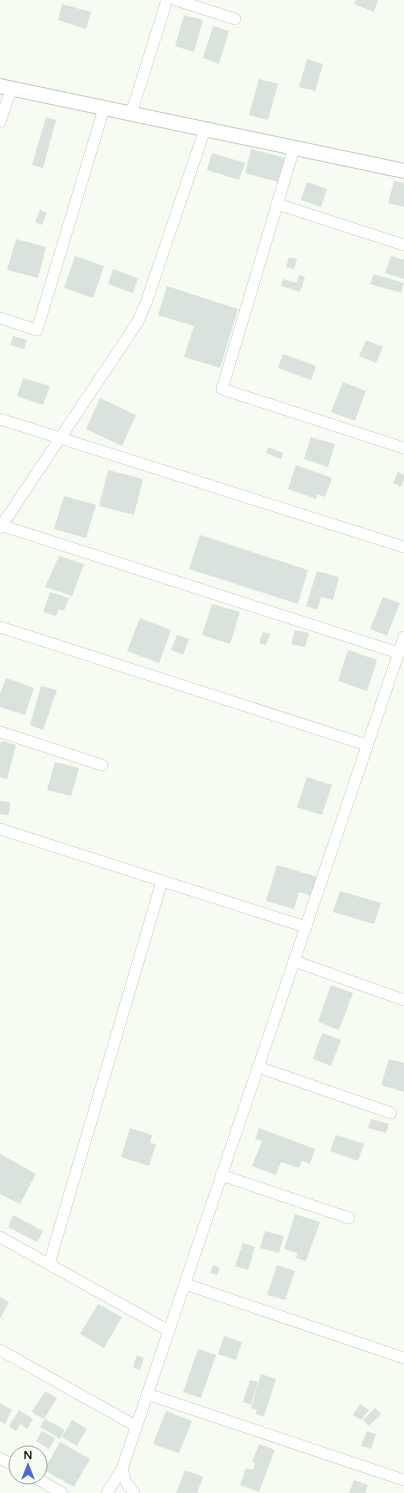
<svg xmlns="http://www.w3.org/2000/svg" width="404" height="1493" viewBox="0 0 404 1493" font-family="'Varela Round',sans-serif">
  <rect width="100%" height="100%" fill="#f7fcf3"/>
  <!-- building -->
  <g fill="#d9e2dc">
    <polygon points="356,0 378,0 374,12 354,4"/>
    <polygon points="62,4 91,12 86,29 58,20"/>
    <polygon points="184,15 203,20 194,52 175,46"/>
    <polygon points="213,26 229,31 219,64 203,58"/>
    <polygon points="307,59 323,64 315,91 299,87"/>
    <polygon points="259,79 278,84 268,120 249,115"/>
    <polygon points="46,117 56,120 43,168 32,165"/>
    <polygon points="251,149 285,158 278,182 245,173"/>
    <polygon points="212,153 245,163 239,180 207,170"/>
    <polygon points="394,181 404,183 404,207 388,203"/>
    <polygon points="307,182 327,189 321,207 301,200"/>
    <polygon points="40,210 47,213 42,225 35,222"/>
    <polygon points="16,239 46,247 38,278 7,270"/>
    <polygon points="75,256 104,266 93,298 64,288"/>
    <polygon points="391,256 404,260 404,279 385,273"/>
    <polygon points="289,257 297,259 294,269 286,267"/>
    <polygon points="113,269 138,278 133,293 108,284"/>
    <polygon points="374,274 404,283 401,293 370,284"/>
    <polygon points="299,275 305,277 300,292 281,286 283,279 297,283"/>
    <polygon points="167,286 238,309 220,368 184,357 194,326 158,315"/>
    <polygon points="13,336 27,340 24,349 10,345"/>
    <polygon points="366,340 383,347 376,363 359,356"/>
    <polygon points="283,354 316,366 311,380 278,368"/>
    <polygon points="23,378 50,386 43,405 17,396"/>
    <polygon points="343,382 366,391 355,421 331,412"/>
    <polygon points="100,398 136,415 122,446 86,429"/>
    <polygon points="311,437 335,444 328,467 304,459"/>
    <polygon points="268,447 283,453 281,459 266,453"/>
    <polygon points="296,465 332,478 325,497 317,494 316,499 288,489"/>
    <polygon points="108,470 143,479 134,515 99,506"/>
    <polygon points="398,472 404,475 404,480 401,487 393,483"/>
    <polygon points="64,496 96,505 86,538 54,529"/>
    <polygon points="200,535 308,570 298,604 189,569"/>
    <polygon points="59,556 84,564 72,596 45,587"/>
    <polygon points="317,571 339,577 333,600 321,597 317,610 306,606"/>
    <polygon points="50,592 69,598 64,611 59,609 56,616 43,612"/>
    <polygon points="383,597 400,603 387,636 370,629"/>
    <polygon points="212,604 240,612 230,644 202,635"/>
    <polygon points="140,618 171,630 159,663 127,651"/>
    <polygon points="295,630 309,633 305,647 291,644"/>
    <polygon points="263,632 270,634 266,645 259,643"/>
    <polygon points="177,635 189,639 183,655 171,650"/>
    <polygon points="348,650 377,660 367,691 338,681"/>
    <polygon points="6,678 34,688 25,715 0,707 0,694"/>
    <polygon points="41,686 57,690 43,730 30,725"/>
    <polygon points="1,741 16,745 7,779 0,777 0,745"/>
    <polygon points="55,762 79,768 71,796 47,790"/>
    <polygon points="307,777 332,785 322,815 297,807"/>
    <polygon points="0,801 10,802 9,815 0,814"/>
    <polygon points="277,865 317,877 311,896 299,892 294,909 266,901"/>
    <polygon points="340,891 381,903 374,924 333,912"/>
    <polygon points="331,985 353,993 339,1030 318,1022"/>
    <polygon points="322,1033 341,1040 331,1066 313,1059"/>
    <polygon points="389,1059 404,1063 404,1092 381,1085"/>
    <polygon points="371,1119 389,1124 386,1133 368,1128"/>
    <polygon points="130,1128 152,1135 150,1143 156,1144 149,1166 121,1157"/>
    <polygon points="259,1128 315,1149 310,1164 302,1161 299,1168 281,1162 276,1175 252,1166 262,1141 255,1139"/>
    <polygon points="336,1135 364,1144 358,1161 330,1151"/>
    <polygon points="0,1154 36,1174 20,1204 0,1194"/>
    <polygon points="295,1214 320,1222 306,1261 296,1258 297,1253 284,1249"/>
    <polygon points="13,1215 43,1231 37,1242 8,1227"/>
    <polygon points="265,1231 284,1236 279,1253 260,1248"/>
    <polygon points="243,1243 255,1247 248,1270 235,1266"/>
    <polygon points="213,1265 220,1268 217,1275 210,1273"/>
    <polygon points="277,1265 295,1271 285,1300 267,1295"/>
    <polygon points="0,1297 9,1302 0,1319"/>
    <polygon points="98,1304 122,1317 104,1348 80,1334"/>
    <polygon points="224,1336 242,1342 236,1360 218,1354"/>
    <polygon points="198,1349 216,1355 201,1398 183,1392"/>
    <polygon points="137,1355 144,1358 140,1370 133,1367"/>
    <polygon points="261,1374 276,1379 264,1417 256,1414 257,1410 251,1408"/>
    <polygon points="250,1380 258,1382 251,1405 243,1402"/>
    <polygon points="45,1391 57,1398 44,1419 32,1412"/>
    <polygon points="0,1403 12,1410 5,1424 0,1421"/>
    <polygon points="360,1404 369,1410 361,1420 353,1415"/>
    <polygon points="375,1408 381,1414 369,1426 363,1420"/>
    <polygon points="19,1410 33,1419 27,1429 20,1424 16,1431 9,1426"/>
    <polygon points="166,1411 192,1421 179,1453 153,1444"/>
    <polygon points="45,1419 65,1430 60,1439 40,1427"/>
    <polygon points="72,1420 87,1429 77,1446 62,1437"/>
    <polygon points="42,1431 55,1438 49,1449 36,1441"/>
    <polygon points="367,1431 376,1434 371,1449 361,1446"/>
    <polygon points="60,1442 90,1459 74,1487 44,1470"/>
    <polygon points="259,1444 275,1450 259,1492 240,1485 246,1468 253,1470 255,1463 252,1462"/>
    <polygon points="185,1470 203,1477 197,1493 176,1493"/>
    <polygon points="354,1480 368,1485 365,1493 349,1493"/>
  </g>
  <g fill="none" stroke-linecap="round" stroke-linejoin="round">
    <!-- minor casing -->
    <g stroke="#c4c8c0" stroke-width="12">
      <g id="minor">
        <polyline points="176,0 235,19"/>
        <polyline points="131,114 167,0"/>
        <polyline points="0,122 11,89"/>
        <polyline points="294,148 222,389 404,448"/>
        <polyline points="277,204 404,245"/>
        <polyline points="0,318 37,330 104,108"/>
        <polyline points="0,419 404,547"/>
        <polyline points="0,525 399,653"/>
        <polyline points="0,528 137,323 146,303 205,129"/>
        <polyline points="0,627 367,745"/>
        <polyline points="0,732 102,765"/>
        <polyline points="0,829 306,927"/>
        <polyline points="294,961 404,1000"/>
        <polyline points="258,1067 391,1113"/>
        <polyline points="221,1175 349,1218"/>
        <polyline points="0,1237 169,1331"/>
        <polyline points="49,1264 162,881"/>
        <polyline points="185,1284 404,1358"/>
        <polyline points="0,1350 136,1426"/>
        <polyline points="147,1394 404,1480"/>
        <polyline points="0,1458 16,1467"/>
        <polyline points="122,1469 126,1482 134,1493"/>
        <polyline points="34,1477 62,1493"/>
        <polyline points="107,1493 122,1469 404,637"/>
      </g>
    </g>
    <!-- tertiary casing -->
    <g stroke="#c4c8c0" stroke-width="16">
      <polyline id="tertiary" points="0,86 404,171"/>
    </g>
    <!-- minor -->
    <use href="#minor" stroke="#fff" stroke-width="11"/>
    <!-- tertiary -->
    <use href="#tertiary" stroke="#fff" stroke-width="14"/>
  </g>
  <!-- north arrow -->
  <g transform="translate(28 1465)"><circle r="19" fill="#f7fcf3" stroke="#9ea19b"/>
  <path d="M0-3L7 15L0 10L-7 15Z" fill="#4a67db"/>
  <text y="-6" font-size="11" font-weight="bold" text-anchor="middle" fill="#181916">N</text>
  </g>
</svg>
